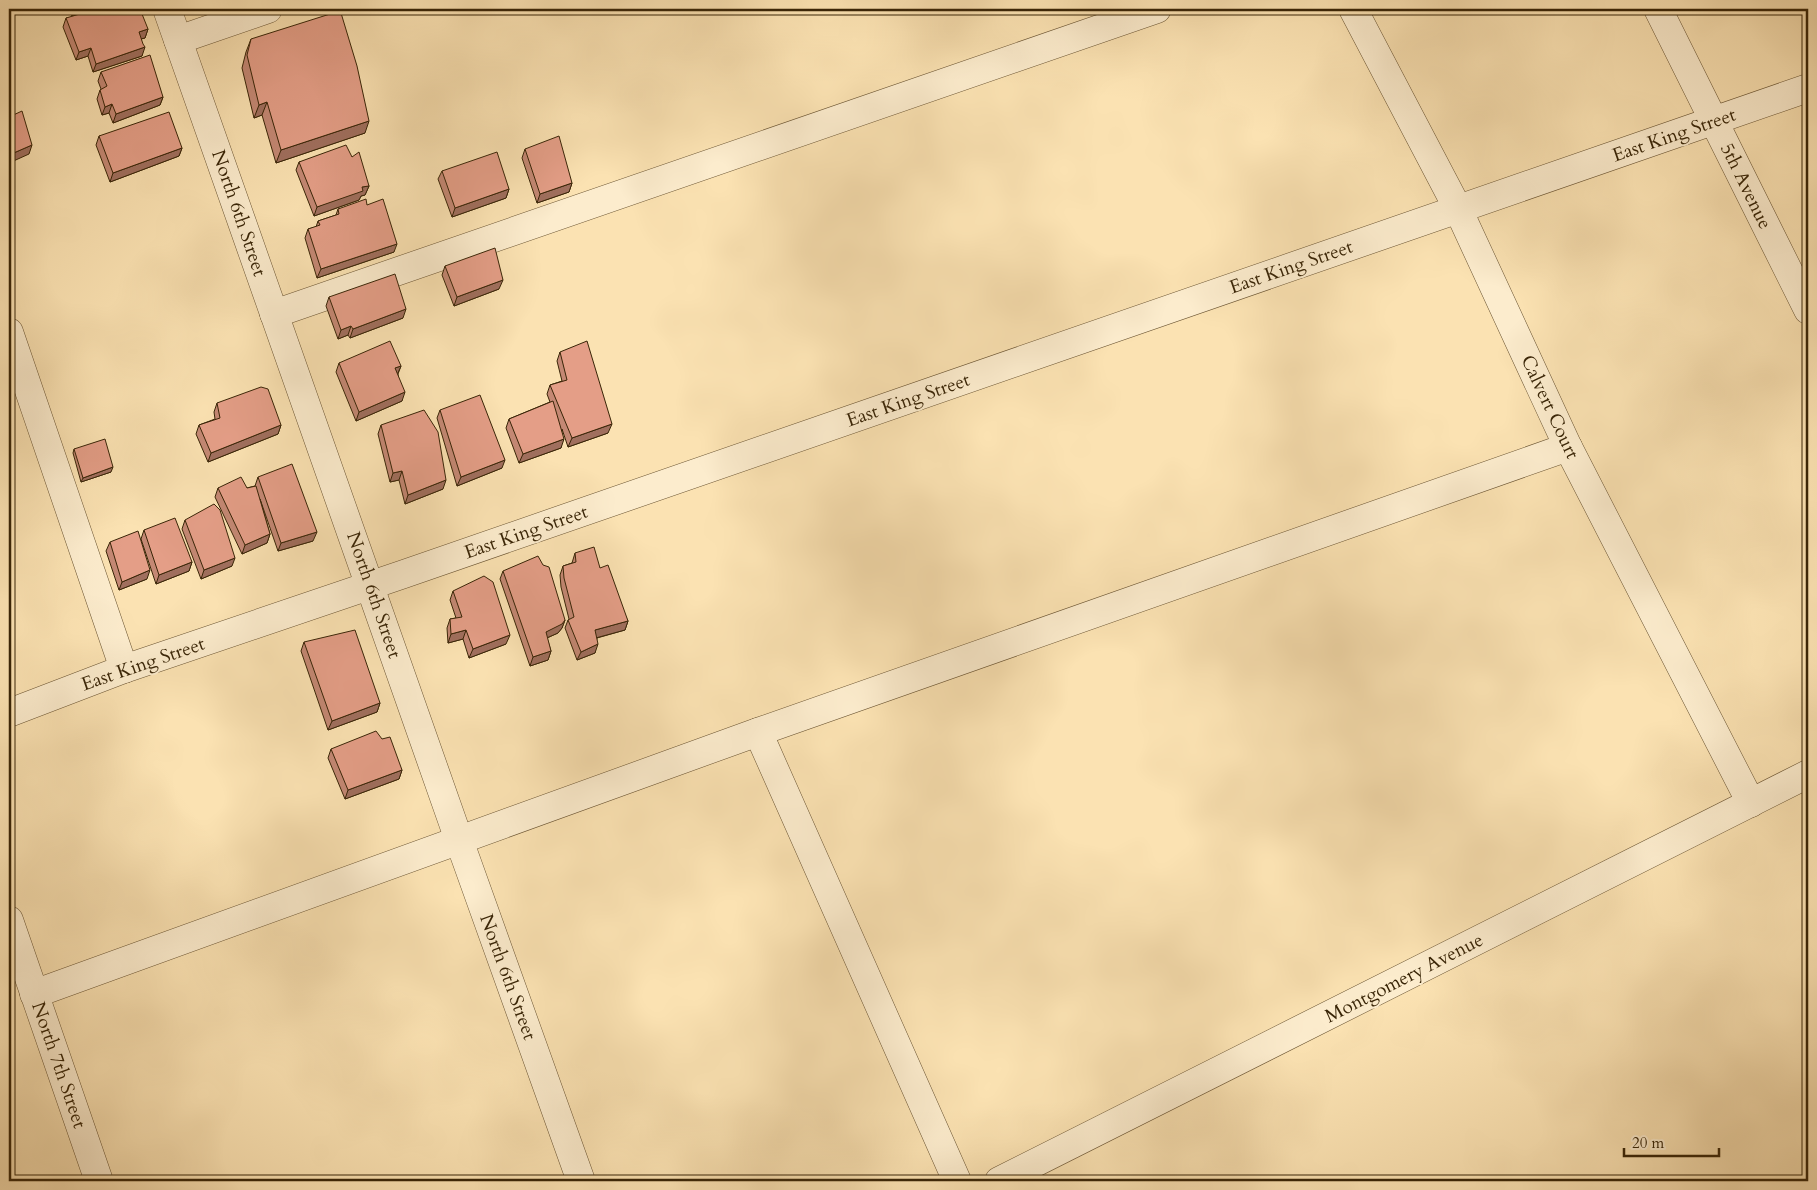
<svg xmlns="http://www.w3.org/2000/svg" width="1817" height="1190" viewBox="0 0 1817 1190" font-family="Cardo,serif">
  <rect width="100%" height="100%" fill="#fbe2b2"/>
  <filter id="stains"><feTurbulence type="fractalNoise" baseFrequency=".004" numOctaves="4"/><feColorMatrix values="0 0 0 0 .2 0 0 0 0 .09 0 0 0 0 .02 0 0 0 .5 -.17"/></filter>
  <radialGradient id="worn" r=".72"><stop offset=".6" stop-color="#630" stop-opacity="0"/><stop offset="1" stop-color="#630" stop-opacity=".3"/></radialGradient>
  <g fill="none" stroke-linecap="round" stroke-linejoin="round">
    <!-- minor casing -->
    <g stroke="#6a5432" stroke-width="29">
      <g id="minor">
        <polyline points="167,9 459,840 581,1181"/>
        <polyline points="1353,9 1458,209 1568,447 1751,803"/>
        <polyline points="1658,9 1808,310"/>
        <polyline points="178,40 268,9"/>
        <polyline points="274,314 1157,9"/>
        <polyline points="9,332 124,669"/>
        <polyline points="9,713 124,669 404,574 1808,88"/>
        <polyline points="758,732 957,1181"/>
        <polyline points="9,920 99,1181"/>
        <polyline points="34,994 758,732 1568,447"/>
        <polyline points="999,1181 1808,774"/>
      </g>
    </g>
    <!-- minor -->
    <use href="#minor" stroke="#fceccd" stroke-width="28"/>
  </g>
  <!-- wall -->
  <g fill="#c48874" stroke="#392507">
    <polygon points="69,9 91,9 72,16"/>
    <polygon points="131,13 148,29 145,38 141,39 142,56 93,72 88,56 76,60 63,27 66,18"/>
    <polygon points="251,39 365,133 276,163 262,115 254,118 242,68 246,52"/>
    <polygon points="101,72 163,97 160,105 113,123 109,113 102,115 97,99 100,90 101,89 98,81"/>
    <polygon points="99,136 182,148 179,156 110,182 96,145"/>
    <polygon points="525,149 572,183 569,192 537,203 522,158"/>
    <polygon points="352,157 369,186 365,195 361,196 359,200 314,216 296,170 299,162"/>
    <polygon points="442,171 509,189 506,198 452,217 438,179"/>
    <polygon points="367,205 394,252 317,278 305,238 308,229 316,227 318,221 336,215 338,209"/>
    <polygon points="445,266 499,289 454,306 442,275"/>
    <polygon points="329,297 403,318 350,338 348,335 338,339 326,306"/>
    <polygon points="560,352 608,433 568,447 562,429 561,448 519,463 506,428 509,419 550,402 547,394 550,385 562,381 557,361"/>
    <polygon points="339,363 401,366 398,374 402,401 356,421 336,372"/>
    <polygon points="217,403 281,425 278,434 208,462 196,434 199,425 215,419 214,412"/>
    <polygon points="440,410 502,468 457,486 437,418"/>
    <polygon points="381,425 443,489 405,504 399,480 390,482 378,434"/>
    <polygon points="74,449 111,472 81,482 73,453"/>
    <polygon points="258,477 313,541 278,551 260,499 270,534 267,543 242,554 215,497 218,488 247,488 255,486"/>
    <polygon points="185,520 232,566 201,579 182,529"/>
    <polygon points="144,530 192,562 189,571 156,584 141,539"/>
    <polygon points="110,542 147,579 119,590 106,551"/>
    <polygon points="575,553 600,568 628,621 625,630 597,638 595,653 577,660 565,628 568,620 569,619 561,587 560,575 563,566 572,563"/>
    <polygon points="503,571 565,620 562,628 558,633 547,638 551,651 548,660 530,666 500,579"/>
    <polygon points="453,591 506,644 469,658 463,639 448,643 447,628 450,619 456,618 450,600"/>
    <polygon points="304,642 380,703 377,712 328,730 301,651"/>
    <polygon points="331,749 402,770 399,779 345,799 328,758"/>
  </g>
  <!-- shaded-wall -->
  <g fill="#a06f5e" stroke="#392507">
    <polygon points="74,9 91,9 72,16"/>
    <polygon points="148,29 145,38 136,40 139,32"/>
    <polygon points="145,47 142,56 93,72 96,64"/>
    <polygon points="91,48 88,56 76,60 79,52"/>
    <polygon points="163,97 160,105 113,123 116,114"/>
    <polygon points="267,102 262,115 254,118 259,105"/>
    <polygon points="112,104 109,113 102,115 105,107"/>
    <polygon points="369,121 365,133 276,163 281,150"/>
    <polygon points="32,145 29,154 9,163 9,155"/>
    <polygon points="182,148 179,156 110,182 113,173"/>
    <polygon points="572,183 569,192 537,203 540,194"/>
    <polygon points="369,186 365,195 361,196 359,200 314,216 317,207 362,187"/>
    <polygon points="509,189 506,198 452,217 455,208"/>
    <polygon points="397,244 394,252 317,278 321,269"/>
    <polygon points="503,280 499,289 454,306 457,297"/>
    <polygon points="406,309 403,318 350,338 353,329"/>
    <polygon points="351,326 348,335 338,339 341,330"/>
    <polygon points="401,366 397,375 395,368"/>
    <polygon points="405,392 402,401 356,421 359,412"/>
    <polygon points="612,424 608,433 568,447 572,438"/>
    <polygon points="281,425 278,434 208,462 211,453"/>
    <polygon points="564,439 561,448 519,463 523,454"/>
    <polygon points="505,460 502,468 457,486 461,477"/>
    <polygon points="113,467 111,472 81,482 83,478"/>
    <polygon points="402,471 399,480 390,482 393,473"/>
    <polygon points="446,480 443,489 405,504 408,495"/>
    <polygon points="317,532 313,541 278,551 281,543"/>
    <polygon points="270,534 267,543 242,554 245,545"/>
    <polygon points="235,558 232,566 201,579 204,570"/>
    <polygon points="192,562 189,571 156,584 159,575"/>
    <polygon points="150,570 147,579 119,590 122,582"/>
    <polygon points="565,620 562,628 558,633 542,640 546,632"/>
    <polygon points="628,621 625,630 592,639 595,630"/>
    <polygon points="466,630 463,639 448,643 451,634"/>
    <polygon points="510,635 506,644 469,658 473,649"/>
    <polygon points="598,644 595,653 577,660 581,652"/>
    <polygon points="551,651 548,660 530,666 533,657"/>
    <polygon points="380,703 377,712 328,730 332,721"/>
    <polygon points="402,770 399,779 345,799 348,790"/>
  </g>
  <!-- building -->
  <g fill="#e49e87" stroke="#392507">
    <polygon points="97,9 129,9 131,13 140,9 148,29 139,32 143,44 145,47 96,64 91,48 79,52 66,18"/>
    <polygon points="341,13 357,66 369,121 281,150 267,102 259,105 247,55 251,39 330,14"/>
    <polygon points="150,55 163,97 116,114 112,104 105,107 100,90 107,86 101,72"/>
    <polygon points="22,111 32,145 9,155 9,117"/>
    <polygon points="169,112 182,148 113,173 99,136"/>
    <polygon points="559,136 572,183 540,194 525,149"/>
    <polygon points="346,145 352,157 359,152 369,186 362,187 363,191 317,207 299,162"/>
    <polygon points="497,152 509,189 455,208 442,171"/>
    <polygon points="366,199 367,205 383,199 397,244 321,269 308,229 320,225 318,221 339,214 338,209"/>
    <polygon points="495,248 503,280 457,297 445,266"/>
    <polygon points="395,274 406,309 353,329 351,326 341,330 329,297"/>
    <polygon points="390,341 401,366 395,368 405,392 359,412 339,363"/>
    <polygon points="587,341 612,424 572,438 550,385 567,380 560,352"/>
    <polygon points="261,387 268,389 281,425 211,453 199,425 220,418 217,403"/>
    <polygon points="480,395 505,460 461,477 440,410"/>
    <polygon points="553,401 564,439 523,454 509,419"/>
    <polygon points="424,410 438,432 446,480 408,495 402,471 393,473 381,425"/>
    <polygon points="105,439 113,467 83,478 74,449"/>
    <polygon points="292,464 317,532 281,543 258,477"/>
    <polygon points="241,477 247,488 256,486 270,534 245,545 218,488"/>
    <polygon points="214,504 220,510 235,558 204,570 185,520"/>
    <polygon points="175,518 192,562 159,575 144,530"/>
    <polygon points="138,531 150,570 122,582 110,542"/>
    <polygon points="594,547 600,568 608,565 628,621 595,630 598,644 581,652 568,620 574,617 564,578 563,566 576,562 575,553"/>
    <polygon points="538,556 543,565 549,567 565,620 562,624 546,632 551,651 533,657 503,571"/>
    <polygon points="484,576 493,582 510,635 473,649 466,630 451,634 450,619 462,617 453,591"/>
    <polygon points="355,630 380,703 332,721 304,642"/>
    <polygon points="376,731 382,739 390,737 402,770 348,790 331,749"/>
  </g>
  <g text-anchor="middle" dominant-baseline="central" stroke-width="4" stroke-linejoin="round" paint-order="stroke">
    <!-- street labels -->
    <g font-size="19" fill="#392507" stroke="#fceccd">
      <text transform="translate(1674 135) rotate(-19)">East King Street</text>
      <text transform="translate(1746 186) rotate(64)">5th Avenue</text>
      <text transform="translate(239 213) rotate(71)">North 6th Street</text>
      <text transform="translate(1291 267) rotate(-19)">East King Street</text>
      <text transform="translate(908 400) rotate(-19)">East King Street</text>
      <text transform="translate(1550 407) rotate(65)">Calvert Court</text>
      <text transform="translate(526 532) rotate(-19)">East King Street</text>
      <text transform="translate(374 595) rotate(71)">North 6th Street</text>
      <text transform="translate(143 664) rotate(-19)">East King Street</text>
      <text transform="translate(508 977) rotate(70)">North 6th Street</text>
      <text transform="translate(1404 978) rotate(-27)">Montgomery Avenue</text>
      <text transform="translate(59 1065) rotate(71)">North 7th Street</text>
    </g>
  </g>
  <!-- margin -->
  <rect width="1817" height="1190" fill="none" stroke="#fbe2b2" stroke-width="30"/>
  <rect x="10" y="10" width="1797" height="1170" fill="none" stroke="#392507" stroke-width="2.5"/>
  <rect x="15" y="15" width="1787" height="1160" fill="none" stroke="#392507"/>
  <!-- scale -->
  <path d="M1624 1148v8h95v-8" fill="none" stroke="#392507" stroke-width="2.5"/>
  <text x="1632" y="1148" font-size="15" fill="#392507" stroke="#fceccd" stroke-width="4" paint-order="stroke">20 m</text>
  <rect width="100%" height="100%" filter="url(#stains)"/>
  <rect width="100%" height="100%" fill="url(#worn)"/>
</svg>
